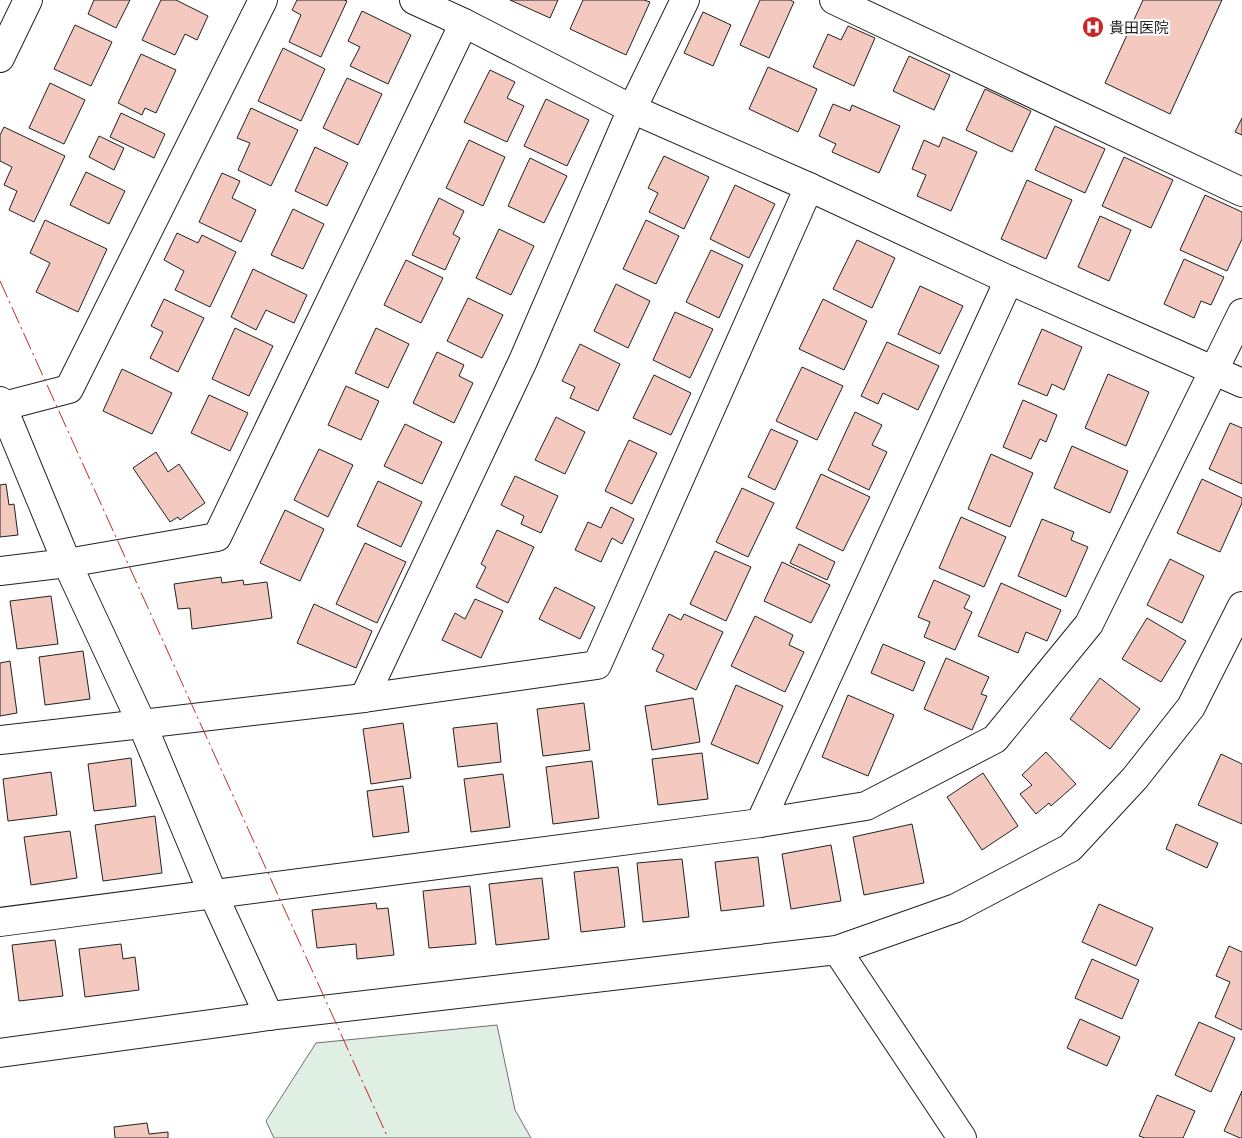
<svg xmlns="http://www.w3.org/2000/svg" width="1242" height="1138" viewBox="0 0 1242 1138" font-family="Barlow,'Noto Sans JP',sans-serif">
  <rect width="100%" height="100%" fill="#fff"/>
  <!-- green -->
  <polygon fill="#e0efe3" stroke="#6f6f6f" points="497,1025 515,1110 531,1138 274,1138 266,1121 316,1043"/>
  <!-- building -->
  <g fill="#f3c9c0" stroke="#222">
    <polygon points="94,0 130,0 116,28 88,14"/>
    <polygon points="161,0 176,0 208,16 197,40 185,34 175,55 142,40"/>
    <polygon points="297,0 344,0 347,1 321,57 289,42 301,15 292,10"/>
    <polygon points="510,0 558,0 550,18"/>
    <polygon points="583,0 644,0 650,2 626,55 570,29"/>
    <polygon points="760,0 790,0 794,2 769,58 740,45"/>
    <polygon points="1143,0 1222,0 1170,114 1105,83"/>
    <polygon points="362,11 411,35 388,84 350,66 360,47 348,41"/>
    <polygon points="703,12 731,25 713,66 684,53"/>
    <polygon points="75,25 112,42 91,86 54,69"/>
    <polygon points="848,26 875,38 854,86 813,67 828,34 841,40"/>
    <polygon points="283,48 325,69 301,121 258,101"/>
    <polygon points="141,54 176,70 156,113 145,108 142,115 118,103"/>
    <polygon points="909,56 950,75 934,110 893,91"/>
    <polygon points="768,67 817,89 798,132 749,109"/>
    <polygon points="490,70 515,82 507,98 524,106 507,142 464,122"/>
    <polygon points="347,78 382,94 358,145 323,128"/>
    <polygon points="50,83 85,100 64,144 29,128"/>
    <polygon points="985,89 1031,111 1012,152 966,130"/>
    <polygon points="546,99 589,120 567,166 524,146"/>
    <polygon points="833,104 850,111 852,105 900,126 879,173 832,152 836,144 819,136"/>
    <polygon points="251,108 298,130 271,186 238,170 250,143 237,138"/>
    <polygon points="121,113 165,134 154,158 110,137"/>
    <polygon points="1242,118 1242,135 1235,132"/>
    <polygon points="1055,126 1105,149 1085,193 1035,170"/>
    <polygon points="4,127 65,156 34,222 9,210 17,191 4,185 12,167 0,161 0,135"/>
    <polygon points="99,136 124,148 114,170 89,157"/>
    <polygon points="943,137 977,152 951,211 917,196 926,175 912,169 924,140 939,147"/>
    <polygon points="469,140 505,157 483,206 446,188"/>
    <polygon points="315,147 348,163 327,206 295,191"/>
    <polygon points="664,156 709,177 684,229 649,212 658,193 648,188"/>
    <polygon points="1124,157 1173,180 1151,228 1102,206"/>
    <polygon points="530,158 567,176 544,223 508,206"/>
    <polygon points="86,172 125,191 109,224 70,205"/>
    <polygon points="222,173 240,181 232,198 256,210 241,242 199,222"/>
    <polygon points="1027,180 1072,200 1046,259 1001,239"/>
    <polygon points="735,185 775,204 749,258 710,239"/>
    <polygon points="1205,195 1242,212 1242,239 1227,271 1180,250"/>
    <polygon points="439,198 464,211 453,234 460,238 445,270 412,255"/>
    <polygon points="293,209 324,224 303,269 271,255"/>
    <polygon points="1100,216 1131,230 1109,281 1078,267"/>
    <polygon points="45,220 107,249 78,312 36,292 50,263 30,253"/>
    <polygon points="646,220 679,236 656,284 623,269"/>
    <polygon points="499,229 534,246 511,295 476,278"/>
    <polygon points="177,233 198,243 202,235 236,252 210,307 175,290 184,271 164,260"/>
    <polygon points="857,240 895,258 872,308 833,289"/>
    <polygon points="711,250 743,265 719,318 686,302"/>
    <polygon points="1184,259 1224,277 1211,305 1201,301 1194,318 1164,304"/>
    <polygon points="406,260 443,278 421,323 384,305"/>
    <polygon points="253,269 307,295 294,323 266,310 256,330 231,317"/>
    <polygon points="616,284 650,301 628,348 594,331"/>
    <polygon points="920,286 963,306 940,354 898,334"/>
    <polygon points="468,298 503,315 482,358 447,341"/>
    <polygon points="164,299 204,318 178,372 150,358 163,332 151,326"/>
    <polygon points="823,299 867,321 844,370 799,349"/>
    <polygon points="675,312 713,329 690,378 653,360"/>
    <polygon points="235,328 273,346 249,396 212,379"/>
    <polygon points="376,328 409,344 388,388 355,373"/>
    <polygon points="1042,329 1082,347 1064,390 1052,384 1047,396 1018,384"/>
    <polygon points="887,342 939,366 918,410 883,393 878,404 861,396"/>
    <polygon points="580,344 620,364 598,411 570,398 575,387 562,381"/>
    <polygon points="437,352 464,365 459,376 473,383 454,423 413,403"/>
    <polygon points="802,367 843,386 817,440 776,421"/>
    <polygon points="122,369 172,393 152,434 103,411"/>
    <polygon points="1108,374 1149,392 1126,446 1085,428"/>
    <polygon points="654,375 691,393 671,435 633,418"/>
    <polygon points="346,386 379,401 361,440 328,425"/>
    <polygon points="209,395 248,413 230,451 191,433"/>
    <polygon points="1023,400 1057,415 1046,442 1040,439 1031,459 1003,447"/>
    <polygon points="855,412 882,425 872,445 887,452 869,490 828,470"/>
    <polygon points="556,417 585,432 565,474 535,460"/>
    <polygon points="1230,423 1242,428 1242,484 1209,469"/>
    <polygon points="405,424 442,442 422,484 384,466"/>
    <polygon points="771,429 798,441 775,490 748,477"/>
    <polygon points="629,440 657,453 632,504 605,491"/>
    <polygon points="1072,446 1128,471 1110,513 1054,488"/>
    <polygon points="319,449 353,465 328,517 294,500"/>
    <polygon points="156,452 168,472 179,464 205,503 180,520 178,517 170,522 133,468"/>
    <polygon points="991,454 1033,473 1010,527 968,509"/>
    <polygon points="821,474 870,497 843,551 796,528"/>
    <polygon points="515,476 558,496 541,533 521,524 524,516 501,505"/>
    <polygon points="1202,479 1242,498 1242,503 1220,552 1177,533"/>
    <polygon points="378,481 422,502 401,547 357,526"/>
    <polygon points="6,484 9,505 14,504 18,535 0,537 0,485"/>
    <polygon points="742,488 774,503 748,557 716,542"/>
    <polygon points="611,507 634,519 622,544 612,538 601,562 575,550 588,522 601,528"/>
    <polygon points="285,510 324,529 300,581 260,563"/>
    <polygon points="961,517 1006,537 984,587 939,568"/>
    <polygon points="1042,519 1074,532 1071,540 1088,547 1066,597 1018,576"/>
    <polygon points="497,530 534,547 508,603 476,587 486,567 481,564"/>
    <polygon points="365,543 406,562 377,623 336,604"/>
    <polygon points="799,544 835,562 827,580 790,563"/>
    <polygon points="715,551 751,567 726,621 690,604"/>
    <polygon points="1170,559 1204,576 1182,623 1147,605"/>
    <polygon points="782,562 830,585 811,623 764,601"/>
    <polygon points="221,577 222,583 243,580 244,585 267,582 272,618 192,629 190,608 178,609 174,584"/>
    <polygon points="934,580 970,596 964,608 972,612 955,650 924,637 930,622 918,617"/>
    <polygon points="1001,583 1061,610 1047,641 1026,632 1018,653 978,636"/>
    <polygon points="555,587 595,607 580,639 539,619"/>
    <polygon points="51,596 58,644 17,649 10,601"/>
    <polygon points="475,599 503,611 481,658 442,640 455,613 465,619"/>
    <polygon points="314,604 372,631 356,668 297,643"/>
    <polygon points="669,614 681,620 684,614 723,632 696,690 656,671 664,655 652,649"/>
    <polygon points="755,616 793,635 789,645 804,652 785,692 731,666"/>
    <polygon points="1147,618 1186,641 1161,682 1122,659"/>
    <polygon points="883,644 925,662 913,691 871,673"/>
    <polygon points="83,651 90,699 45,705 39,657"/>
    <polygon points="946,658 989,677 981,694 987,696 972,730 924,709"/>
    <polygon points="10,661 17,713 0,716 0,663"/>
    <polygon points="1100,678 1140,709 1110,749 1070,719"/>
    <polygon points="736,685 783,706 758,764 711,744"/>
    <polygon points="848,695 894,715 868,776 822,757"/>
    <polygon points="693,698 700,742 652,750 645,706"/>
    <polygon points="584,703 590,750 543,756 537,709"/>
    <polygon points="403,723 411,778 371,784 363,729"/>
    <polygon points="497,723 501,762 458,767 453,728"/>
    <polygon points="1046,752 1076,784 1051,806 1049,803 1036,814 1020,794 1032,785 1022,775"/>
    <polygon points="702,753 708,799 658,805 652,759"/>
    <polygon points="1221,754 1242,764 1242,824 1198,805"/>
    <polygon points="131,758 136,806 94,811 88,764"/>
    <polygon points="592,761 599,818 553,824 546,767"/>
    <polygon points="51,772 57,815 8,821 3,779"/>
    <polygon points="983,773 1018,826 982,850 947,797"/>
    <polygon points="503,774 510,827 471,832 464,779"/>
    <polygon points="403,786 409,832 373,837 367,791"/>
    <polygon points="155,816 162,873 103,881 95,825"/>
    <polygon points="912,824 924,883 864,895 853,837"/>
    <polygon points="1176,824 1218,843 1207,868 1166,849"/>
    <polygon points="70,831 77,878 31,885 24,837"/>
    <polygon points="831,845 841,901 791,909 782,854"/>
    <polygon points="758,857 764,906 721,911 715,862"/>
    <polygon points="682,859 689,917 643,922 637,863"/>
    <polygon points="618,867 625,927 581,932 574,872"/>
    <polygon points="542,878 549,939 496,945 489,884"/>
    <polygon points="470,886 476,944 429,948 423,891"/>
    <polygon points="376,903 377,909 388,908 394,955 357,959 356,944 317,948 312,910"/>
    <polygon points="1099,904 1153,928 1136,966 1082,942"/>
    <polygon points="55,940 63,996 19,1001 12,945"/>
    <polygon points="121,944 123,959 135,957 139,990 85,997 79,949"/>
    <polygon points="1229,946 1242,952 1242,1030 1215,1017 1230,982 1216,976"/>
    <polygon points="1092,959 1139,980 1122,1019 1075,998"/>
    <polygon points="1080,1019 1120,1037 1107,1066 1067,1048"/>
    <polygon points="1199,1022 1235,1038 1211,1092 1175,1075"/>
    <polygon points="1242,1091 1242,1138 1240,1138 1224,1131"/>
    <polygon points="1157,1095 1195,1111 1183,1138 1145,1138 1139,1136"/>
    <polygon points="147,1123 149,1134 168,1132 168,1138 115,1138 114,1127"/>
  </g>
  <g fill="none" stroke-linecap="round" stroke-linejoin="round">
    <!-- minor casing -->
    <g stroke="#222" stroke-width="30">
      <g id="minor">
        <polyline points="414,0 464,23 632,109 809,187 1009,280 1242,383"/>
        <polyline points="834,0 1242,192"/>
        <polyline points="0,58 28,0"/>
        <polyline points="0,401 67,563 142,724 213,894 269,1016"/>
        <polyline points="0,407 69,389 263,0"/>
        <polyline points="0,571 67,563 217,537 464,23"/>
        <polyline points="364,698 523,361 632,109 685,0"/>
        <polyline points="0,740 142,724 364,698 597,665 809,187"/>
        <polyline points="760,823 1009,280"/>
        <polyline points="0,922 760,823 866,806 995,739 1089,624 1242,313"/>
        <polyline points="837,950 962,1138"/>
        <polyline points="0,1053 269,1016 837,950 956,908 1070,848 1135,778 1191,707 1242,606"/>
      </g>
    </g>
    <!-- minor -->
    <use href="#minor" stroke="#fff" stroke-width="28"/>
    <!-- power -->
    <polyline stroke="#c62828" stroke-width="1" stroke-dasharray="18 4 2.5 4" stroke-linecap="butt" points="0,281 388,1138"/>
  </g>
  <!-- icons -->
  <defs>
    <g id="hospital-disc" transform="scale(1.125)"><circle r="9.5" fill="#c62828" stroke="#fff"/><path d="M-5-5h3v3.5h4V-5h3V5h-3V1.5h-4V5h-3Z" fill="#fff"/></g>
  </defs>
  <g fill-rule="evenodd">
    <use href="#hospital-disc" x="1093" y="27"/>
  </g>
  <g text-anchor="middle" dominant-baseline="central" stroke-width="4" stroke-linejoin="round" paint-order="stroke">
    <!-- poi labels -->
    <g font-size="15" fill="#222" stroke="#fff" text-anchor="start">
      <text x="1109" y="27">貴田医院</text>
    </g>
  </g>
</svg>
